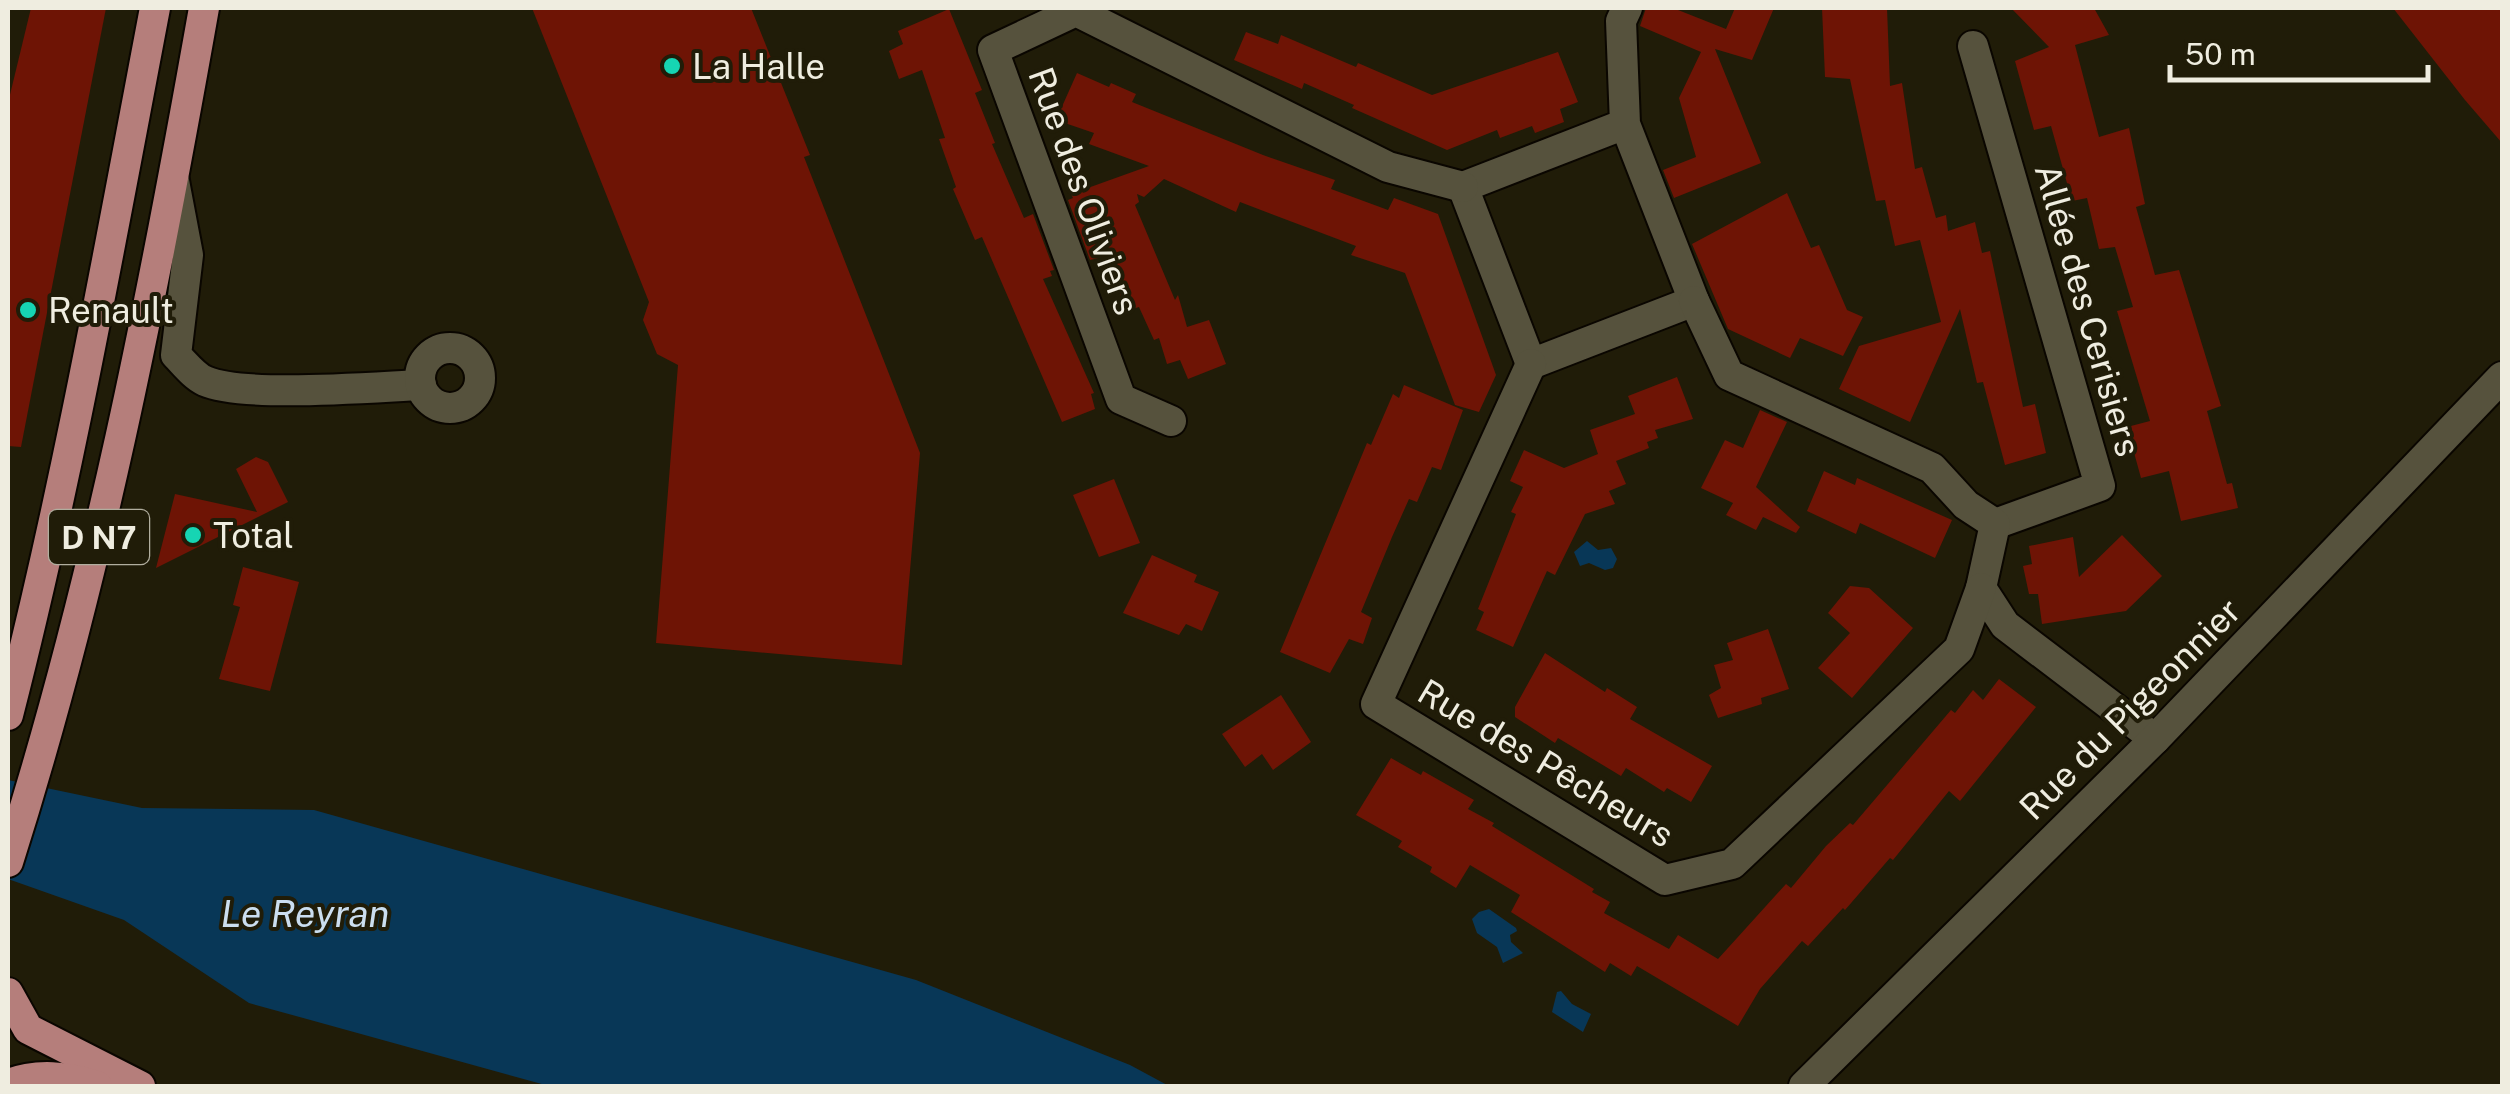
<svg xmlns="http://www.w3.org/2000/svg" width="2510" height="1094" viewBox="0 0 2510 1094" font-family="'Public Sans',sans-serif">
  <rect width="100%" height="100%" fill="#201c08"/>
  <!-- water -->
  <g fill="#083757">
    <polygon points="1587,541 1598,550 1611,548 1617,559 1613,568 1605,570 1589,563 1580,566 1574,552"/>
    <polygon points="8,780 142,808 314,810 916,980 1130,1065 1169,1086 549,1086 249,1003 124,920 8,879"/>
    <polygon points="1489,909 1516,928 1517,931 1510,935 1511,942 1523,953 1503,963 1497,947 1477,933 1472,919 1479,912"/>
    <polygon points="1561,991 1572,1004 1591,1014 1583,1032 1552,1012 1557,992"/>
  </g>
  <!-- building -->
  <g fill="#6e1405">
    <polygon points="31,8 106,8 21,447 8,446 8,103"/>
    <polygon points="532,8 751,8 810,155 804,157 920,453 902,665 656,643 678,365 657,354 643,320 649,302"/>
    <polygon points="1646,8 1673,8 1726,29 1735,8 1774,8 1752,60 1715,49 1761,163 1674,198 1663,170 1696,157 1679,98 1701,52 1640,26"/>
    <polygon points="1822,8 1887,8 1890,86 1902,83 1915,169 1922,167 1936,218 1946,215 1948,231 1975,222 1982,253 1990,251 2023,407 2035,404 2046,453 2005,465 1983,382 1977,383 1960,309 1910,422 1839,389 1859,346 1941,322 1920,240 1895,246 1885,200 1876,201 1850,79 1825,77"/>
    <polygon points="2011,8 2094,8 2109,35 2075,45 2099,137 2129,128 2145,204 2136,207 2155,275 2179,270 2221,406 2207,411 2227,484 2232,483 2238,508 2181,521 2169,471 2141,478 2127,427 2150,421 2117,311 2133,307 2115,247 2099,249 2087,198 2072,201 2051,126 2034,130 2015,61 2049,47"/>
    <polygon points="2393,8 2502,8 2502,143 2465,100"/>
    <polygon points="949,9 982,90 975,93 995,143 992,144 1024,218 1033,214 1054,270 1050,271 1052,276 1043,279 1094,393 1091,394 1095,409 1062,422 982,237 975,240 953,189 956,187 939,139 945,138 922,70 899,79 889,51 903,44 898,31"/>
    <polygon points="1246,32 1278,44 1281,35 1356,67 1358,63 1432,95 1558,52 1578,102 1560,109 1564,122 1535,133 1532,126 1500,138 1497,130 1447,150 1352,108 1354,105 1304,83 1302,89 1234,60"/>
    <polygon points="1077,73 1109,87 1111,83 1136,94 1132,102 1263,155 1335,180 1331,189 1388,210 1394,198 1438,214 1496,375 1479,412 1455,405 1405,273 1351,255 1356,246 1240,202 1236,212 1164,179 1144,197 1137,194 1139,202 1135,205 1175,300 1178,295 1187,327 1209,320 1226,364 1188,379 1180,360 1167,364 1159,338 1154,340 1139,307 1126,311 1107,256 1090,260 1068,200 1073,198 1071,194 1149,166 1089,144 1094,133 1056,120"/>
    <polygon points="1787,193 1811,248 1819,245 1847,310 1863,317 1843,356 1800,338 1790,358 1728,329 1692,244"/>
    <polygon points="1677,377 1693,419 1655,430 1658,438 1647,442 1649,448 1616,461 1626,484 1609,491 1615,504 1585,514 1555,575 1547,571 1513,647 1476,630 1484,612 1478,609 1516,514 1511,512 1523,487 1510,481 1524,450 1564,468 1598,454 1590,430 1635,414 1628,396"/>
    <polygon points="1404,385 1463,410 1441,470 1432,467 1417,502 1409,499 1392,537 1361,612 1372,618 1363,644 1349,639 1330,673 1280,652 1367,443 1371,445 1393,394 1399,398"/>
    <polygon points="1760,410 1787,422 1756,487 1800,527 1796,533 1763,517 1756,530 1726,515 1733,503 1701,488 1725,440 1743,448"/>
    <polygon points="256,457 268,462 288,502 156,568 175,494 257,512 236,469"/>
    <polygon points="1824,471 1855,485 1857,478 1952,520 1935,558 1860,523 1856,534 1807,511"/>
    <polygon points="1114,479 1140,543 1099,557 1073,495"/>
    <polygon points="2122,535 2162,576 2126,611 2042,624 2038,594 2029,594 2023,566 2032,564 2029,546 2073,537 2079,577"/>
    <polygon points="1152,555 1197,575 1194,582 1219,592 1202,631 1186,624 1179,635 1123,613"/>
    <polygon points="243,567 299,582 270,691 219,679 240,607 233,605"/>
    <polygon points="1850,586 1869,588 1913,628 1852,698 1818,668 1850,633 1828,613"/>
    <polygon points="1768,629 1789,689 1761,698 1762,704 1718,718 1709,695 1721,688 1714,665 1733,660 1727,643"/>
    <polygon points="1545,653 1605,692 1607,688 1637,707 1630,719 1712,766 1691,802 1667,788 1664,792 1626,768 1621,776 1558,738 1555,743 1515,717 1515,707"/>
    <polygon points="1999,679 2036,707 1960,801 1949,791 1893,860 1890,858 1845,910 1843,908 1808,946 1802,941 1760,989 1738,1026 1637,966 1631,976 1610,963 1605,972 1511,912 1520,895 1470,865 1456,888 1430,872 1432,867 1398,847 1402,841 1356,815 1391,758 1421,775 1423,771 1474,800 1468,809 1494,823 1492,826 1594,889 1592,892 1610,902 1604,913 1669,949 1678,935 1718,959 1786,884 1791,888 1826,846 1850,823 1853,825 1951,710 1955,713 1973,690 1983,700"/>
    <polygon points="1281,695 1311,742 1273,770 1262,754 1245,767 1222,734"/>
  </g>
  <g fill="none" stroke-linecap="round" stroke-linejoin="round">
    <!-- street casing -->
    <g stroke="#0a0600" stroke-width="34">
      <g id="street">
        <polyline points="1973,46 2100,486 1995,524"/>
        <polyline points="1625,124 1463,187 1531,364 1694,301 1625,124 1621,21 1627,8"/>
        <path d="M 174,181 L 188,255 L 176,355 C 185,364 194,376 205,381 C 243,398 374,387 421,385"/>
        <polyline points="1694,301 1729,375 1932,468 1966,505 1995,524 1981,588 2005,625 2155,739"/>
        <circle cx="450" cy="378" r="30"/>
        <polyline points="1531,364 1376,704 1665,880 1732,864 1959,649 1981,588"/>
        <polyline points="1171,421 1121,399 993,50 1076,11 1388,167 1463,187"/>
        <polyline points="1804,1086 2155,739 2502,377"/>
      </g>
    </g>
    <!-- primary casing -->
    <g stroke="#0a0600" stroke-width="34">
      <g id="primary">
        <path d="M 8,715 C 68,481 110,244 155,8"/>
        <path d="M 8,862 C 97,582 153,296 204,8"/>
        <polyline points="8,993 28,1029 140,1086"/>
        <path d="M 8,1084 C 38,1073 66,1076 97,1086"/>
      </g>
    </g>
    <!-- street -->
    <use href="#street" stroke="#56523d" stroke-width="30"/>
    <!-- primary -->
    <use href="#primary" stroke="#b57e7b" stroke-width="30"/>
  </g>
  <!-- markers -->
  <g fill="#16d5b3" stroke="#201c08" stroke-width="4">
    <circle cx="672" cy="66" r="10"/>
    <circle cx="28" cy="310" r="10"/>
    <circle cx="193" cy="535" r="10"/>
  </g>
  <g text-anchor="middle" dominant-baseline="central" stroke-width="8" stroke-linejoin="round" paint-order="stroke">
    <!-- shield labels -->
    <rect fill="#201c08" stroke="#b1ae9f" stroke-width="2.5" x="49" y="510" width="100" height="54" rx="8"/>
    <g font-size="32" font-weight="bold" fill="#efede0">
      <text x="99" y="537">D N7</text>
    </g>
    <!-- poi labels -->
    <g font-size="35" fill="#efede0" stroke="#201c08" text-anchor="start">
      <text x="692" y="66">La Halle</text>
      <text x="48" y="310">Renault</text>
      <text x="213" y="535">Total</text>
    </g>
    <!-- street labels -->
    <g font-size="35" fill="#efede0" stroke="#201c08">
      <text transform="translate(1084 191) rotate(70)">Rue des Oliviers</text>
      <text transform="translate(2088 310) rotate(74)">Allée des Cerisiers</text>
      <text transform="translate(2130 709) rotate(-45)">Rue du Pigeonnier</text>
      <text transform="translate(1546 763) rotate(31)">Rue des Pêcheurs</text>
    </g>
    <!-- water labels -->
    <g font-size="38" font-style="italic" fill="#cbdeef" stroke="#201c08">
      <text x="305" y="913">Le Reyran</text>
    </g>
  </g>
  <!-- border -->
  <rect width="2510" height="1094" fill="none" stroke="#efede0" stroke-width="20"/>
  <!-- scale -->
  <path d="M2170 65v15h258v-15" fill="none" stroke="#efede0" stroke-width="5"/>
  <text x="2185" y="65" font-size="30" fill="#efede0" stroke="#201c08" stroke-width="8" paint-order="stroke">50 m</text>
</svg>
